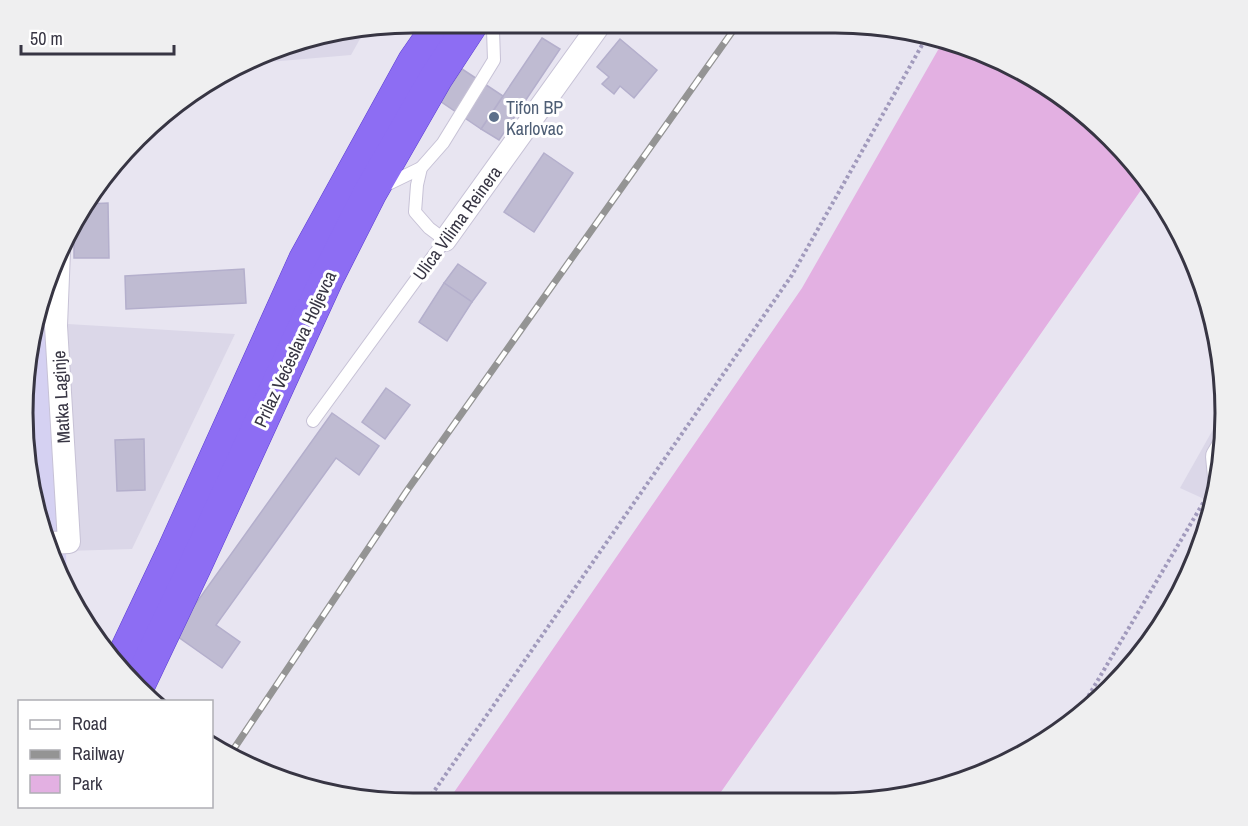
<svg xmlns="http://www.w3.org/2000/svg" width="1248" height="826" viewBox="0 0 1248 826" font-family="'Archivo Narrow',sans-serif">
  <rect width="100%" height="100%" fill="#e8e5f1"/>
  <!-- residential -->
  <g fill="#dbd7e8">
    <polygon points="365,30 351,55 245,64 288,43"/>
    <polygon points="51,323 235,334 132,549 66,551"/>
    <polygon points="1224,410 1222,464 1213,503 1180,488"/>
  </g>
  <!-- commercial -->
  <polygon fill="#d5d1f2" points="52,264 66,551 67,587 30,490 23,387"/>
  <!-- green -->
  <polygon fill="#e3b0e2" points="942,43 1007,63 1093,120 1148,180 714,802 448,801 802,288"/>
  <!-- building -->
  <g fill="#bfbbd2" stroke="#b4afcc" stroke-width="1.5">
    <polygon points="542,38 560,49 499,140 481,129"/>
    <polygon points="620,39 657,70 634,98 620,86 614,94 602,84 609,77 597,67"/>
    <polygon points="462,69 503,96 481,129 440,101"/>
    <polygon points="544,153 573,173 534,232 504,212"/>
    <polygon points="108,203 109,258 74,258 74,227 87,204"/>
    <polygon points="458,264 486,283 472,302 444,283"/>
    <polygon points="244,269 246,303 126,309 125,276"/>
    <polygon points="444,283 472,302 447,341 419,322"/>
    <polygon points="386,388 410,405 385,439 362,422"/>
    <polygon points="332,413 379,446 359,475 336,458 216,625 240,642 222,668 174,634"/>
    <polygon points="144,439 145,490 117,491 115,440"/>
  </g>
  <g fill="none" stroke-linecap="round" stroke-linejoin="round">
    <!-- lane casing -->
    <g stroke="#c7c2d6" stroke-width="14">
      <g id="lane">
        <polyline points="382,187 421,168"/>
        <polyline points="313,421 445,240 429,228 415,212 417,185 421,168 443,143 494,60 493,30 490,23"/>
      </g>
    </g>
    <!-- street casing -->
    <g stroke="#c7c2d6" stroke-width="24">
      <g id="street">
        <polyline points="445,240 600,24"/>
        <polyline points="1219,477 1217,456 1223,446"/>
        <polyline points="50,543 69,542 56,326 59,251"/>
      </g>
    </g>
    <!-- highway casing -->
    <g stroke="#5b3ed1" stroke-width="34">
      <g id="highway">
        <polyline points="120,664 174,550 305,260 414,62 441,23"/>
        <polyline points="138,686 196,564 328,276 370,193 436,78 472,23"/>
      </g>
    </g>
    <!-- path -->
    <g stroke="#a19abc" stroke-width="4" stroke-dasharray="3 3" stroke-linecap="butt">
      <polyline points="1073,722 1209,493"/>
      <polyline points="428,800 792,275 926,38"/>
    </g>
    <!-- lane -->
    <use href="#lane" stroke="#fff" stroke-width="12"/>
    <!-- street -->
    <use href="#street" stroke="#fff" stroke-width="22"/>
    <!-- highway -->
    <use href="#highway" stroke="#8d6df3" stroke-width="33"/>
    <!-- rail casing -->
    <g stroke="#949494" stroke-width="7">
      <polyline id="rail" points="229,756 406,492 737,25"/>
    </g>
    <!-- rail -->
    <use href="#rail" stroke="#fff" stroke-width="4.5" stroke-dasharray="14" stroke-linecap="butt"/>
  </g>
  <!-- markers -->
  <circle fill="#5c6f8a" stroke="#fff" stroke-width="2" cx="494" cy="117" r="6"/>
  <g text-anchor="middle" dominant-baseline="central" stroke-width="6" stroke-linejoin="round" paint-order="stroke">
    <!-- service labels -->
    <g font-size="18" fill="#4e5e75" stroke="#fff" text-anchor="start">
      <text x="506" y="107">Tifon BP<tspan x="506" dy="21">Karlovac</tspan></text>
    </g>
    <!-- street labels -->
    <g font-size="18" fill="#373543" stroke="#fff">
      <text transform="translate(457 223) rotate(-54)">Ulica Vilima Reinera</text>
      <text transform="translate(295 349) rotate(-65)">Prilaz Većeslava Holjevca</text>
      <text transform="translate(61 397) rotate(-93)">Matka Laginje</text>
    </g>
  </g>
  <!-- crop -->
  <path d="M0 0H1248V826H0ZM413 33H835A380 380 0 0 1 1215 413V413A380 380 0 0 1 835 793H413A380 380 0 0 1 33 413V413A380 380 0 0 1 413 33Z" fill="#efeff0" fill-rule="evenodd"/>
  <path fill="none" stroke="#373543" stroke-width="3" d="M413 33H835A380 380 0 0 1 1215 413V413A380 380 0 0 1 835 793H413A380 380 0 0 1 33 413V413A380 380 0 0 1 413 33Z"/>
  <!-- legend -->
  <rect x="18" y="700" width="195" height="108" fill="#ffffff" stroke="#afaeb4" stroke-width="1.5"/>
  <rect x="30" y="720" width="30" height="9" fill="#ffffff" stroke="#afaeb4" stroke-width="1.5"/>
  <text x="72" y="730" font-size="18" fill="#373543">Road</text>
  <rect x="30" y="750" width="30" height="9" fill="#949494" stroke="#afaeb4" stroke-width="1.5"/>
  <text x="72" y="760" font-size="18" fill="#373543">Railway</text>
  <rect x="30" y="775" width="30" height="18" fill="#e3b0e2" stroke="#afaeb4" stroke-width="1.5"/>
  <text x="72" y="790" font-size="18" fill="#373543">Park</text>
  <!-- scale -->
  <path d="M21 45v9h153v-9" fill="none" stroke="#373543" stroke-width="3"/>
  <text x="30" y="45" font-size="18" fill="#373543" stroke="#ffffff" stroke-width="4.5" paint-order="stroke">50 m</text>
</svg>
